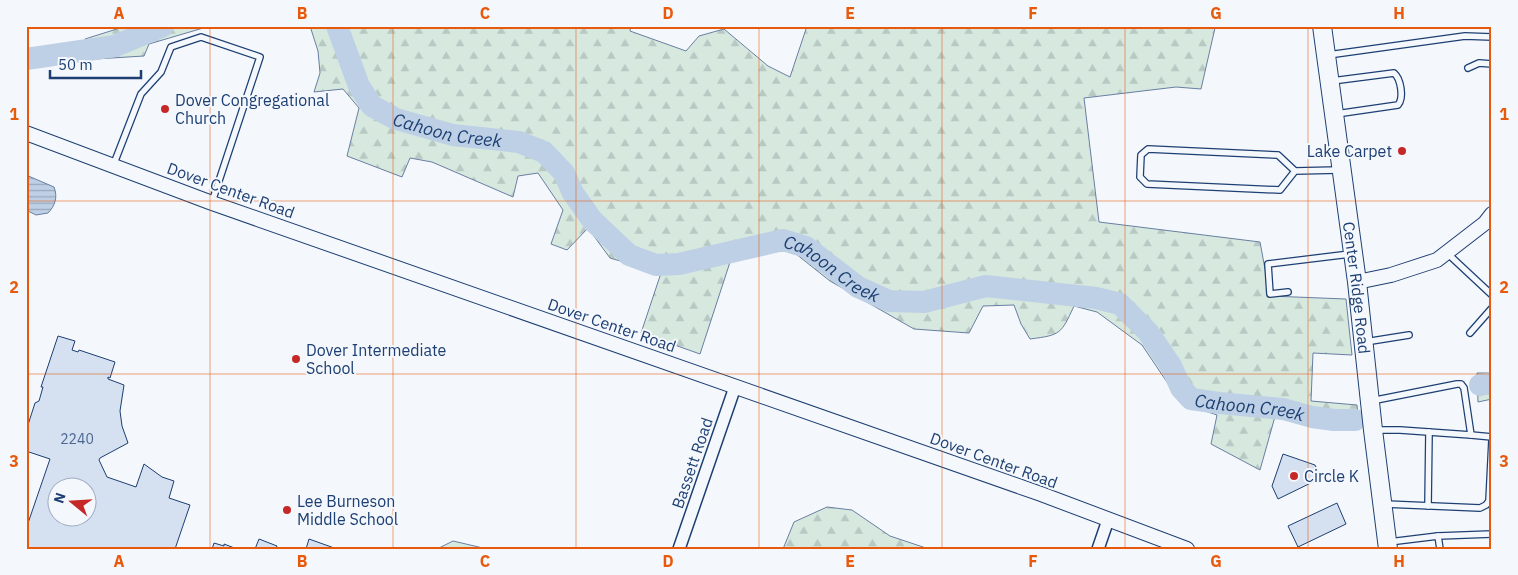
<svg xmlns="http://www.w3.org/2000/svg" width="1518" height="575" viewBox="0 0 1518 575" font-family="'IBM Plex Sans',sans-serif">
  <defs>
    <pattern id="forest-firs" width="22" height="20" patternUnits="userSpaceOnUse" patternTransform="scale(1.25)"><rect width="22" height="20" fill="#d7e8df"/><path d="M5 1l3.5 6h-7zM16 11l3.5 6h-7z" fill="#b8c8c3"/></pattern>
    <pattern id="water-rules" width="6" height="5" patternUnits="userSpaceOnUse" patternTransform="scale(1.25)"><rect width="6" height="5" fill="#bed0e5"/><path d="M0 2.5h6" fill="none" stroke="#9aaabe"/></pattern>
  </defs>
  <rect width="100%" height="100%" fill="#f4f7fb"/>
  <!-- forest -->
  <g fill="url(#forest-firs)" stroke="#687fa3">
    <polygon points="121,26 210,26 149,44 144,56 79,60 85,39 120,28"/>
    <path d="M 310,26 L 631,26 L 630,31 L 686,51 L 699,36 L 724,29 L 768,66 L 790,77 L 807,26 L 1291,26 L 1215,28 L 1201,89 L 1176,87 L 1084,98 L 1099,222 L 1260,242 L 1270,296 L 1346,299 L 1352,355 L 1313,353 L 1311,401 L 1357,405 L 1359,425 L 1276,413 L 1260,470 L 1211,444 L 1217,415 L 1181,403 L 1142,345 L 1097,312 L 1074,306 C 1061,334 1061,335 1030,339 L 1021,324 L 1014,305 L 983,306 L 969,333 L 914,329 L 830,281 L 791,250 L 732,256 L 700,354 L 641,333 L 661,273 L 610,258 L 588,228 L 567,250 L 551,244 L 563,210 L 538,173 L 518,176 L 513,197 L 432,162 L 410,158 L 402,177 L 347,156 L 359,108 L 343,89 L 314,92 L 320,73 L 318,51 Z"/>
    <polygon points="1477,373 1492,373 1492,399 1478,402"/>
    <polygon points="827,507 852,510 890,536 929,549 783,549 794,522"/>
  </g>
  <!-- park -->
  <polygon fill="#d7e8df" stroke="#687fa3" points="453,541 483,548 437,549"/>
  <!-- water -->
  <path fill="url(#water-rules)" stroke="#687fa3" d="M 26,175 L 54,187 C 58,197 55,206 48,213 L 36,215 L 26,210 Z"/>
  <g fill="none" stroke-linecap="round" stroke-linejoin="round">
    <!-- river -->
    <g stroke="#bed0e5" stroke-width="22">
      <path id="s1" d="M 337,26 L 359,86 L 372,106 L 396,119 L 453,135 L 519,142 L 544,152 L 564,173 L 573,193 L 592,220 L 629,255 L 656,265 L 679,264 L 783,240 L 806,247 L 858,287 L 889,301 L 924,302 L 986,286 L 1096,298 L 1120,304 L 1148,332 L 1171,366 L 1181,388 L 1191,399 L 1219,403 L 1283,409 L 1312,417 L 1334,420 L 1355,420"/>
      <polyline points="26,59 115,46 163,26"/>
      <polyline points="1480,385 1492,383"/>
    </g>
  </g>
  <!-- building -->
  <g fill="#d5e0f0" stroke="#1d3f73" fill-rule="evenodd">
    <path d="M 58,336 L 75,341 L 72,350 L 78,352 L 79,350 L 115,362 L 110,378 L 108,377 L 108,379 L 124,385 L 120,411 L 122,426 L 128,443 L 100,458 L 99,460 L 107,477 L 136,487 L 144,464 L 162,477 L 174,481 L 169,498 L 190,505 L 175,549 L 26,549 L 26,529 L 50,459 L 26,451 L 26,431 L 35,403 L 39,401 L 43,387 L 41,387 ZM 58,488 L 88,488 L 88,518 L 58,518 Z"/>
    <polygon points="1283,454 1315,465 1321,478 1278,499 1272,486"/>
    <polygon points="1337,503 1346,524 1298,547 1288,526"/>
    <polygon points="259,539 277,546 276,549 255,549"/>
    <polygon points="309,539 337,549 306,549"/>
    <polygon points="214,543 224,546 224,544 237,549 212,549"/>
  </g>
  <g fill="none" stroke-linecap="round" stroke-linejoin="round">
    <!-- service casing -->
    <g stroke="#1d3f73" stroke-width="8">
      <g id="service">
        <polyline points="1328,55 1465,36 1492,37"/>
        <polyline points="1468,68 1479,63 1492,64"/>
        <path d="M 1332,81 L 1394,73 C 1401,79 1404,98 1398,105 L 1336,114"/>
        <polyline points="113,166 141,94 161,72 171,47 201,37 260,57 212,202"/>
        <polyline points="1295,171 1278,155 1148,149 1141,155 1140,177 1147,184 1280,190 1295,171 1339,170"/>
        <polyline points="1447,253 1492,295"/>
        <polyline points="1288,292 1270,294 1268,264 1350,254"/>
        <polyline points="1470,333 1492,308"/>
        <polyline points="1365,342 1409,335"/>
        <polyline points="1371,401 1457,384 1461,384 1464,388 1471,435 1400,430 1375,430"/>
        <polyline points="1471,435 1492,437"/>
        <polyline points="1385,504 1480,508 1486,505 1489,501 1492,440"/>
        <polyline points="1428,506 1429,432"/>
        <polyline points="1438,536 1492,534"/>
        <polyline points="1389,542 1438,536 1440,549"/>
      </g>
    </g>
    <!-- minor casing -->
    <g stroke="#1d3f73" stroke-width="14">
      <g id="minor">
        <polyline points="679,549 735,387"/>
        <polyline points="1098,549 1108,520"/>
      </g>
    </g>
    <!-- tertiary casing -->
    <g stroke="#1d3f73" stroke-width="16">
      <g id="tertiary">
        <polyline points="26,133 212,203 1041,494 1187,549"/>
        <polyline points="1357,282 1391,275 1437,260 1485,223 1492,214"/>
      </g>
    </g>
    <!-- primary casing -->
    <g stroke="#1d3f73" stroke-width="20">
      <g id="primary">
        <path id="s2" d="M 1322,26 L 1357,282 L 1373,430 L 1388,549"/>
      </g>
    </g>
    <!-- service -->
    <use href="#service" stroke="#f4f7fb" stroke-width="5.5"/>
    <!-- minor -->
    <use href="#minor" stroke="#f4f7fb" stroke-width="11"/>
    <!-- tertiary -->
    <use href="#tertiary" stroke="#f4f7fb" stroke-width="14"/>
    <!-- primary -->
    <use href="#primary" stroke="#f4f7fb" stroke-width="18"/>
  </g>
  <!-- grid -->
  <path fill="none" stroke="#e8590c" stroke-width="1" stroke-opacity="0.55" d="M 210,26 L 210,549M 393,26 L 393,549M 576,26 L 576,549M 759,26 L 759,549M 942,26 L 942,549M 1125,26 L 1125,549M 1308,26 L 1308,549M 26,201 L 1492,201M 26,374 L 1492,374"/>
  <!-- markers -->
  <g fill="#c62828" stroke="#f4f7fb" stroke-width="2">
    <circle cx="165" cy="109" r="5"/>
    <circle cx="1402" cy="151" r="5"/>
    <circle cx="296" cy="359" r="5"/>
    <circle cx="1294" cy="476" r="5"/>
    <circle cx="287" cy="510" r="5"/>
  </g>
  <g text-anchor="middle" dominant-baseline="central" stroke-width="4" stroke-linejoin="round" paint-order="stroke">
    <!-- number labels -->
    <g font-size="14" fill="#4b6792">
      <text x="77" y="439">2240</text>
    </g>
    <!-- poi labels -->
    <g font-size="16" fill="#1d3f73" stroke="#f4f7fb" text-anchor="start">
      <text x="175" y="100">Dover Congregational<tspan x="175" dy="18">Church</tspan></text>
      <text x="1392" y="151" text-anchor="end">Lake Carpet</text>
      <text x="306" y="350">Dover Intermediate<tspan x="306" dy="18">School</tspan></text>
      <text x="1304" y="476">Circle K</text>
      <text x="297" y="501">Lee Burneson<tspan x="297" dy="18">Middle School</tspan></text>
    </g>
    <!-- street labels -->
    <g font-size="16" fill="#1d3f73" stroke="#f4f7fb">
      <text transform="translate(231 190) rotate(20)">Dover Center Road</text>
      <text stroke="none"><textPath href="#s2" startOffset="264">Center Ridge Road</textPath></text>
      <text transform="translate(612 325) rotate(19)">Dover Center Road</text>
      <text transform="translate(994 460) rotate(20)">Dover Center Road</text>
      <text transform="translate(692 463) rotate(-71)">Bassett Road</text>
    </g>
    <!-- water labels -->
    <g font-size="18" font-style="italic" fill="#1d3f73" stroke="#f4f7fb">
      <text stroke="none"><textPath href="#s1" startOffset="168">Cahoon Creek</textPath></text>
      <text stroke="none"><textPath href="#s1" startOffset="618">Cahoon Creek</textPath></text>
      <text stroke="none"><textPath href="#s1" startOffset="1098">Cahoon Creek</textPath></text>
    </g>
  </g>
  <!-- border -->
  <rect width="1518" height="575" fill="none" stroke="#f4f7fb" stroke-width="55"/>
  <!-- north arrow -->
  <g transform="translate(72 502) rotate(288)"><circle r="24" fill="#f4f7fb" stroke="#9eadc5"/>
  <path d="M0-4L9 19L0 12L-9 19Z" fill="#c62828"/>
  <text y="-8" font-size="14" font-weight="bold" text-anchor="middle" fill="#1d3f73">N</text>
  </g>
  <!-- scale -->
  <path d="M50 70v8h91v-8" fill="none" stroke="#1d3f73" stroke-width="2.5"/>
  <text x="58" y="70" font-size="15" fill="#1d3f73" stroke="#f4f7fb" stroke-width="4" paint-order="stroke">50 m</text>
  <rect x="28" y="28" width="1462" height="520" fill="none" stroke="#e8590c" stroke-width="2"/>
  <g font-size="16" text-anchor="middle" font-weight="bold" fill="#e8590c">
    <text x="119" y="19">A</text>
    <text x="302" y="19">B</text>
    <text x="485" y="19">C</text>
    <text x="668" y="19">D</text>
    <text x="850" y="19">E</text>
    <text x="1033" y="19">F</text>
    <text x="1216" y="19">G</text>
    <text x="1399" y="19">H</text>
    <text x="14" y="120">1</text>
    <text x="1504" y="120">1</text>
    <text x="14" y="293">2</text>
    <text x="1504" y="293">2</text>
    <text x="14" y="467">3</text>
    <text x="1504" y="467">3</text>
    <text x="119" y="567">A</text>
    <text x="302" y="567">B</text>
    <text x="485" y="567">C</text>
    <text x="668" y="567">D</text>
    <text x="850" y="567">E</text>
    <text x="1033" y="567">F</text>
    <text x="1216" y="567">G</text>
    <text x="1399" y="567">H</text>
  </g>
</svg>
